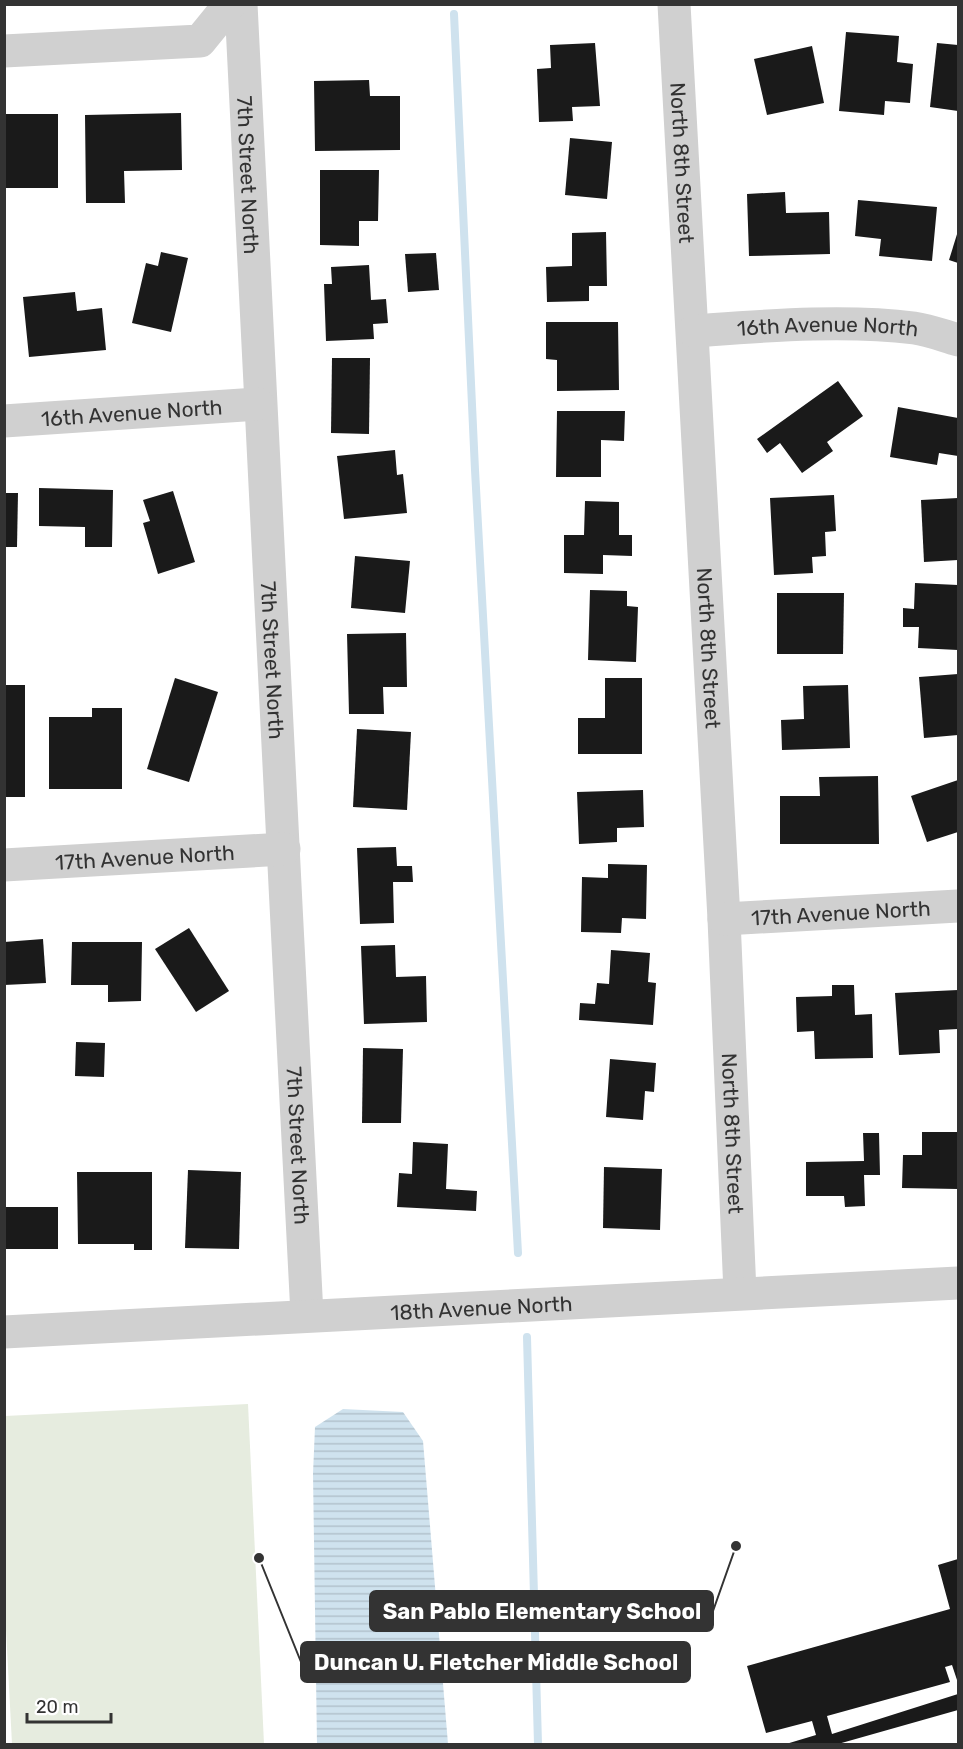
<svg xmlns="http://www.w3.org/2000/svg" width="963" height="1749" viewBox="0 0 963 1749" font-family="Rubik,sans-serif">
  <defs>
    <pattern id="water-rules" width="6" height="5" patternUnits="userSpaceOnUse" patternTransform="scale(1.5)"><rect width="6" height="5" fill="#cfe2ee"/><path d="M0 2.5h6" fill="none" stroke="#b2c2cd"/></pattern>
  </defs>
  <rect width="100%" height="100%" fill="#fff"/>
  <!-- garden -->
  <polygon fill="#e6ecdf" points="248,1404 264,1744 12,1744 4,1592 5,1416"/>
  <!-- water -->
  <polygon fill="url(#water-rules)" points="343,1409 403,1412 423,1441 448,1744 317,1744 313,1474 315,1427"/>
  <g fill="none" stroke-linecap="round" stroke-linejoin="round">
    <!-- stream -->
    <g stroke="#cfe2ee" stroke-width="8">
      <polyline points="454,14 475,470 518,1253"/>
      <polyline points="527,1337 538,1744"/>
    </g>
  </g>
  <!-- building -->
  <g fill="#1a1a1a">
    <polygon points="846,32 899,36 897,62 913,64 910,103 885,101 884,115 839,111"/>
    <polygon points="595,43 600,106 572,107 573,121 539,122 537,69 551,68 550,45"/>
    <polygon points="937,43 958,45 958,111 930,107"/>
    <polygon points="812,46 824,103 767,115 754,59"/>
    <polygon points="369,80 370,96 400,96 400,150 315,151 314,81"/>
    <polygon points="181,113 182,170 124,171 125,203 86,203 85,115"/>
    <rect x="4" y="114" width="54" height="74"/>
    <polygon points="570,138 612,142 607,199 565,195"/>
    <polygon points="320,170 379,170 378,221 359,221 359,246 320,245"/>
    <polygon points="785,192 786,213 829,212 830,254 749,256 747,194"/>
    <polygon points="858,200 937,207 932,261 879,256 881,239 855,236"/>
    <polygon points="958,231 958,263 949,260"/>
    <polygon points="606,232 607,286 589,286 589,301 547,302 546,267 572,266 572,233"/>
    <polygon points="161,252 188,258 171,332 132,323 146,263 158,266"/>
    <polygon points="436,253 439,290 408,292 405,254"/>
    <polygon points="369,265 371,300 386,299 388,323 373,324 374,339 326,341 324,284 332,284 331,267"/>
    <polygon points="75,292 77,311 102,308 106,350 29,357 23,297"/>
    <polygon points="546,322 618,322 619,390 557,391 557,360 546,359"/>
    <polygon points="332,358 370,358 369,434 331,433"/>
    <polygon points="838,381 863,416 827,442 833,451 802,473 780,443 767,453 757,439"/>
    <polygon points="898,407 958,418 958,456 939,453 937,465 890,457"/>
    <polygon points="557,411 625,411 624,441 601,440 601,477 556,477"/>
    <polygon points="395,450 397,475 403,474 407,513 344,519 337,456"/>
    <polygon points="39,488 113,490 112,547 85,547 85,527 39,526"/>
    <polygon points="173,491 195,562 158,574 143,523 150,521 143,500"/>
    <polygon points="4,493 18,493 17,547 4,547"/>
    <polygon points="834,495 836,531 825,532 826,556 812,557 813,573 774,575 770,498"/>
    <polygon points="958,498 958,560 924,562 921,500"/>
    <polygon points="585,501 619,502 619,535 632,535 632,556 603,555 603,574 564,573 564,535 584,535"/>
    <polygon points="355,556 410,561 405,613 351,608"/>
    <polygon points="915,583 958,585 958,650 918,648 919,627 903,627 903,608 914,609"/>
    <polygon points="590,590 627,591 627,606 638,607 636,662 588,660"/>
    <polygon points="777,593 844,593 843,654 777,654"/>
    <polygon points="406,633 407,687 383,687 384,714 349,714 347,634"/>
    <polygon points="958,674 958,735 924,738 919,677"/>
    <polygon points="175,678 218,692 189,782 147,769"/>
    <polygon points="605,678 642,678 642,754 578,754 578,718 605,718"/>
    <rect x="4" y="685" width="21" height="112"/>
    <polygon points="848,685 850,748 782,750 781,720 804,719 803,686"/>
    <polygon points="92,708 122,708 122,789 49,789 49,717 92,717"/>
    <polygon points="357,729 411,732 407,810 353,807"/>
    <polygon points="878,776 879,844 780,844 780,796 820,796 819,777"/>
    <polygon points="958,780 958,832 927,842 911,796"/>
    <polygon points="643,790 644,827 617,828 617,842 579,844 577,792"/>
    <polygon points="396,847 397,866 412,866 413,882 393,882 394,923 360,924 357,848"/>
    <polygon points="608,864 647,865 646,919 622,918 621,933 581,932 582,877 608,878"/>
    <polygon points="189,928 229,991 196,1012 155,949"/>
    <polygon points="43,939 46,983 4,985 4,942"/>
    <polygon points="72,942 142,942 141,1001 108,1002 108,985 71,985"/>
    <polygon points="395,945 396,977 426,976 427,1022 364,1024 361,946"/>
    <polygon points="611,950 650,953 648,982 656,983 653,1025 579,1020 580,1003 595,1004 597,983 609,984"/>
    <polygon points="832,985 854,985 855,1015 872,1014 873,1058 815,1059 814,1031 797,1032 796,997 832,996"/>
    <polygon points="958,990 958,1029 939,1030 940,1053 899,1055 895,993"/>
    <polygon points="76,1042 105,1043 104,1077 75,1076"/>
    <polygon points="363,1048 403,1049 401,1123 362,1123"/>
    <polygon points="610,1059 656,1063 654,1092 645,1091 643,1120 606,1117"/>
    <polygon points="922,1132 958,1132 958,1189 902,1188 903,1155 922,1155"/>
    <polygon points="863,1133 879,1133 880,1175 864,1175 865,1206 845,1207 844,1196 806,1196 806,1162 864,1161"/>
    <polygon points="413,1142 448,1144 446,1189 477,1191 476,1211 397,1207 399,1173 412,1174"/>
    <polygon points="604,1167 662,1169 660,1230 603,1228"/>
    <polygon points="188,1170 241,1172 239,1249 185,1248"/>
    <polygon points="77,1172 152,1172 152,1250 134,1250 134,1244 78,1244"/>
    <rect x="4" y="1207" width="54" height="42"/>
    <polygon points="958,1559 958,1683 952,1665 945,1667 950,1682 827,1716 832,1734 958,1694 958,1710 838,1744 786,1744 816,1735 812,1721 766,1733 747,1666 950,1609 938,1565"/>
  </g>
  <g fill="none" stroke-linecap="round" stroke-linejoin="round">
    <!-- street -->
    <g stroke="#d0d0d0" stroke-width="33">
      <path id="s1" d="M 241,4 C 259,442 286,878 307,1315"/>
      <path id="s2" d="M 674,4 L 724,919 L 740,1293"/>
      <polyline points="4,51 200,41 230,4"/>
      <path id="s3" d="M 694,331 C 764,326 843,319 914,328 C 929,330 944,336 958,340"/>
      <path id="s4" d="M 4,421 L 258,404"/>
      <path id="s5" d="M 4,865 L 284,849"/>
      <path id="s6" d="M 724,919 L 958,906"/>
      <path id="s7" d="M 4,1332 L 958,1283"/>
    </g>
  </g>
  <g text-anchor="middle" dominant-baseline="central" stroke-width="6" stroke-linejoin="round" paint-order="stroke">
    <!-- street labels -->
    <g font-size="21" fill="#333" stroke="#fff">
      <text stroke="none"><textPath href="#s2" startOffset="159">North 8th Street</textPath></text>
      <text stroke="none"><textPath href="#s1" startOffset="171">7th Street North</textPath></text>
      <text stroke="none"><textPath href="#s3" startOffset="134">16th Avenue North</textPath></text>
      <text stroke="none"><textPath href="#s4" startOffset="128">16th Avenue North</textPath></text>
      <text stroke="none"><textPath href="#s2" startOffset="645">North 8th Street</textPath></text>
      <text stroke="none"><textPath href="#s1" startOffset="657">7th Street North</textPath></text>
      <text stroke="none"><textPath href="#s5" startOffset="141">17th Avenue North</textPath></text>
      <text stroke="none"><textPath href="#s6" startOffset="117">17th Avenue North</textPath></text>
      <text stroke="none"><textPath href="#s2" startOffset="1131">North 8th Street</textPath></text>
      <text stroke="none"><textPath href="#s1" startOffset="1143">7th Street North</textPath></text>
      <text stroke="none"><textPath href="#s7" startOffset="478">18th Avenue North</textPath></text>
    </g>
  </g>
  <!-- callouts -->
  <path fill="none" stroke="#333" stroke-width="2" d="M736 1546L713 1611M259 1558L301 1662"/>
  <g fill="#333" stroke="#fff" stroke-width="2">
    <circle cx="736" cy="1546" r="6"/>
    <circle cx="259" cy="1558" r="6"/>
  </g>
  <g fill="#333" stroke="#333" stroke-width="2">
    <rect x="370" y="1591" width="343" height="40" rx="6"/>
    <rect x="301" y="1642" width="389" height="40" rx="6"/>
  </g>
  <g font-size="22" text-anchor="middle" font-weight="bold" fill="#fff">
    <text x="542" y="1619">San Pablo Elementary School</text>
    <text x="496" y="1670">Duncan U. Fletcher Middle School</text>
  </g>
  <!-- border -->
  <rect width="963" height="1749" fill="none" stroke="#333333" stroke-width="12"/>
  <!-- scale -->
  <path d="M27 1713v9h84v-9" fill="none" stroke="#333333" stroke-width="3"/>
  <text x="36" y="1713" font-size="18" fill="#333333" stroke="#ffffff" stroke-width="4.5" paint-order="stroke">20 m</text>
</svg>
